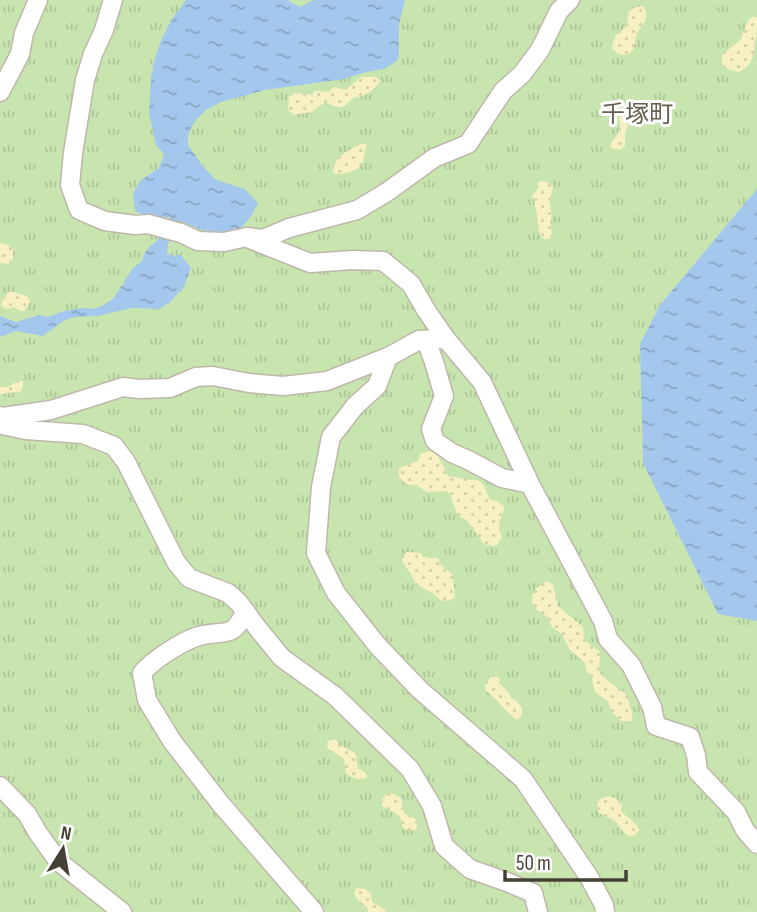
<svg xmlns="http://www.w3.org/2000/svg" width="757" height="912" viewBox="0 0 757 912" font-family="'Sofia Sans Condensed','Noto Sans JP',sans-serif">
  <defs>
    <pattern id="grass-tufts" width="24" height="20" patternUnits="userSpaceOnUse" patternTransform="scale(1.75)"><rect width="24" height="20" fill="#c8e5b0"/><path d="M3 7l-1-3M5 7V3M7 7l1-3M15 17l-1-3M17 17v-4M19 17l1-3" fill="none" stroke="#adc698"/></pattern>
    <pattern id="sand-dots" width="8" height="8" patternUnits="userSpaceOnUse" patternTransform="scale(1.75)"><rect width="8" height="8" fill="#f6f0c2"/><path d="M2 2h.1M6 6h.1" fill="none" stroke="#d4cfa7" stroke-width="1.8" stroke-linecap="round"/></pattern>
    <pattern id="water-ripples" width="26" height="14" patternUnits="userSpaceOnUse" patternTransform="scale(1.75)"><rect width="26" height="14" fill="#a4c8ed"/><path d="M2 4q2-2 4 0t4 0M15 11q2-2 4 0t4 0" fill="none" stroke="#87a4c1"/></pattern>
  </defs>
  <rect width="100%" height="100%" fill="#f2f0e6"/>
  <!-- grass -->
  <rect fill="url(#grass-tufts)" x="0" y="0" width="757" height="912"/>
  <!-- sand -->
  <g fill="url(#sand-dots)">
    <path d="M 644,6 C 650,21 643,22 637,34 C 633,44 638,48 627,55 L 619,54 L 612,49 C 613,37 617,33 626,27 L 629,11 L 636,7 Z"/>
    <path d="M 751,17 L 757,17 C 757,26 757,34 755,42 C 753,56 754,64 739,72 L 730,70 L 722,64 L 722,55 L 741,39 L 747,23 Z"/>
    <path d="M 361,77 L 376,77 L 381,81 C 373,90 366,97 355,97 L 343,107 L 337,107 L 325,102 L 312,112 L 294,115 L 288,110 L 289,97 L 295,93 L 312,95 L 315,91 L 328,92 L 334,87 L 346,90 Z"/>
    <path d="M 624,112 L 629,113 L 632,117 L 625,133 L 625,146 L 620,150 L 614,149 L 610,147 C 611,139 620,135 620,126 C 620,123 619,120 619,117 Z"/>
    <path d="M 361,144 L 367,144 L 362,165 C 356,171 341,176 333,173 C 336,154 346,152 361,144 Z"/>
    <path d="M 542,181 L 550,183 L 553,186 C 553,191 549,197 550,202 C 550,211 554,214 550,223 L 552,232 L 549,239 L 544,239 L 540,235 C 537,224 537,206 532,196 L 539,187 L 537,183 Z"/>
    <polygon points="0,243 6,244 13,248 13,258 9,264 0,263"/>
    <polygon points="10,291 27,296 30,301 25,311 20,311 14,307 5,309 1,305 3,299"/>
    <polygon points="20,380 23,382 23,387 20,392 6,393 0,395 0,387 8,387"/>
    <path d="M 431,451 L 437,454 L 448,476 L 471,480 L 478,480 L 483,484 L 490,500 L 497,501 L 504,507 C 504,514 500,518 499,524 C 499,535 507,536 495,546 L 484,544 L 469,523 L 457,514 L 450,495 L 446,491 L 427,492 L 416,485 C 408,486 404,483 399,477 L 399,468 L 418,461 L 421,453 Z"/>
    <path d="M 407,552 L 421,553 L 423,557 L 438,558 L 441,565 L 452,574 L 455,594 L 454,598 L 449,601 L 440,600 L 434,594 L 416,584 C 413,574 402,566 402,556 Z"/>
    <path d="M 547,581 L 553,585 L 558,606 L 583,627 L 584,640 L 600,652 L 599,672 L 607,680 L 626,694 L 633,716 L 631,721 L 621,721 C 614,715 610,710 608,701 C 593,692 594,692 592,676 L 585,669 L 585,663 L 569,649 L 562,634 L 552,627 L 547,616 C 527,608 527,590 547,581 Z"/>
    <path d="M 494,675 L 500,679 L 500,684 L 509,693 L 511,698 L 517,701 L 522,708 L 522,715 L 517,720 C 505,712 498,699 486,691 L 485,686 L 489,679 Z"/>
    <path d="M 335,739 L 339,744 L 355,753 L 358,768 L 367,774 L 367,778 C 358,780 353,779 346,773 L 344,759 C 338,754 331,752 327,747 L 328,741 Z"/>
    <path d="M 390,793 C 406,797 400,802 405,814 L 416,819 L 417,825 L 416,830 L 409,831 L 403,828 L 400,816 L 382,806 L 382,800 L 386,794 Z"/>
    <path d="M 608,796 L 615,798 L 622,805 L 621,811 C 627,818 636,821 639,830 L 635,835 L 629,836 C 621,831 622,830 617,823 C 612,817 603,817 597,811 L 597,806 L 600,799 Z"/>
    <polygon points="356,888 365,889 371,894 372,902 386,910 385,912 368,912 367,907 359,901 354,894"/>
  </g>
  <!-- water -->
  <g fill="url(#water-ripples)">
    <path d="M 186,0 L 289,0 L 290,2 L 301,7 L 311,1 L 316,0 L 405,0 L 399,25 L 399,56 L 397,61 L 384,69 L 366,72 L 344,79 L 265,90 L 221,102 L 206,110 L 195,121 L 188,135 L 188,145 L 202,165 L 216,180 L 245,189 L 258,203 L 251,217 L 240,229 L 214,235 L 180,221 L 168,244 L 167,254 L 175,256 L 180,254 L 191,268 L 184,287 L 169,303 L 159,309 L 132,308 L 97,316 L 75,317 L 63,321 L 43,336 L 16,331 L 0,337 L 0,316 L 16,322 L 39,315 L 48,317 L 64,311 L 82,308 L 93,309 L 102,306 L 113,299 L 133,268 L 142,261 C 145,246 156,244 163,233 C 166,228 166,222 170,217 L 153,219 L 135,211 L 133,193 L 141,180 L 159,168 L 164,154 L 156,145 L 149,113 L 151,77 L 156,54 L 163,36 L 172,19 Z"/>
    <polygon points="757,189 757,621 718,614 643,463 640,344 660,305"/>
  </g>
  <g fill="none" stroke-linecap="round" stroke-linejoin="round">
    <!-- minor casing -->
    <g stroke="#bdb8a9" stroke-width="21">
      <g id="minor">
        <polyline points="113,0 104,30 93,54 85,80 73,153 70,185 79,210 105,221 135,225 148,224 181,233 198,241 224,242 247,237 263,239 289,228 357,210 387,192 434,158 468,144 503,91 522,74 540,50 559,11 570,0"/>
        <polyline points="0,92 20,54 24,33 38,0"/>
        <polyline points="250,239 310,263 353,260 383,261 411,284 426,310 446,339"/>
        <polyline points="426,340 434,362 444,396 431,429 435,441 452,453 468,460 502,478 530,484"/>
        <polyline points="388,357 377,386 355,406 331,437 321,487 316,553 336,593 377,645 420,690 523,779 589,877 604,905 605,912"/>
        <polyline points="0,416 3,417 51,410 123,387 139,389 170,388 196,377 213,376 249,383 283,386 327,381 390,356 419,340 446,339 482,382 532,488 603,621 608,639 631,665 652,707 656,726 690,737 696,755 698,772 736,812 745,830 757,844"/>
        <polyline points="3,417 2,425 26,430 83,434 114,446 126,462 176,562 189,578 228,593 239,603 259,630 282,658 335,696 410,769 432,806 444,846 470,869 507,882 533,893 538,912"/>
        <path d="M 245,612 C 232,641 223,629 199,636 C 182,641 153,660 142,673 L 147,700 L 172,741 L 220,803 L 314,912"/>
        <polyline points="0,786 27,814 38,833 58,861 122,912"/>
      </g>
    </g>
    <!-- minor -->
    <use href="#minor" stroke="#fff" stroke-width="18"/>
  </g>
  <g text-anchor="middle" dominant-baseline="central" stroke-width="6" stroke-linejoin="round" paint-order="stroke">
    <!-- quarter labels -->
    <g font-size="24" fill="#675f4d" stroke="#fff">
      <text x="637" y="114">千塚町</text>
    </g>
  </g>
  <!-- north arrow -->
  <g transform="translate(63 849) rotate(11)" stroke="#ffffff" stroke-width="5" paint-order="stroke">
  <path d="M0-5L12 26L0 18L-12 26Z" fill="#454035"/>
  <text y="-10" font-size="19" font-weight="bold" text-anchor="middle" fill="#454035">N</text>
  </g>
  <!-- scale -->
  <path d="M505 870v10h121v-10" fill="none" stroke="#454035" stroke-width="3.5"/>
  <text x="516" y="870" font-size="21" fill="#454035" stroke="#ffffff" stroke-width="5" paint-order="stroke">50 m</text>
</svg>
